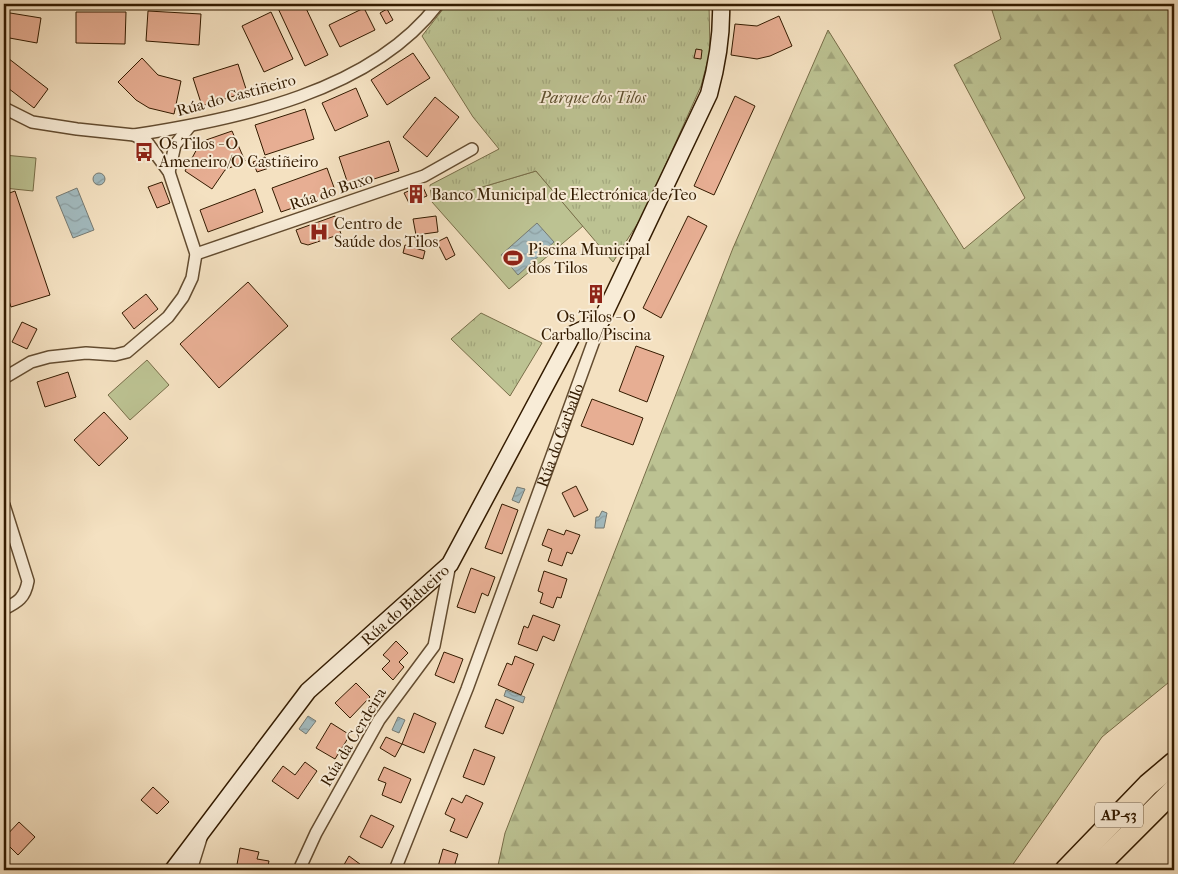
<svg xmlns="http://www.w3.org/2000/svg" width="1178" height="874" viewBox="0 0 1178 874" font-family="'IM FELL French Canon',serif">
  <defs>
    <pattern id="forest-firs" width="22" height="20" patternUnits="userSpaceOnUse" patternTransform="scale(1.25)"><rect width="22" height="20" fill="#bcc292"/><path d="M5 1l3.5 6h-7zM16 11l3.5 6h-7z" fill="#a2a67c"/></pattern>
    <pattern id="park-tufts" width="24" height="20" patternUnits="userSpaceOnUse" patternTransform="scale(1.25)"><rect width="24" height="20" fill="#bcc292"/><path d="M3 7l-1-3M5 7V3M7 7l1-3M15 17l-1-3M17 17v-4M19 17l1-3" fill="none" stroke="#a2a67c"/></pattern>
    <pattern id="water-waves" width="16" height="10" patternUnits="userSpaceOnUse" patternTransform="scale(1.25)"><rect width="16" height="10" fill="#a2babe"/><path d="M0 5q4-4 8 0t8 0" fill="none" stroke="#8c9fa2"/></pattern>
  </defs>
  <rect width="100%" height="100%" fill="#f4e1c1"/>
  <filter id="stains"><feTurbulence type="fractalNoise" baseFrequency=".004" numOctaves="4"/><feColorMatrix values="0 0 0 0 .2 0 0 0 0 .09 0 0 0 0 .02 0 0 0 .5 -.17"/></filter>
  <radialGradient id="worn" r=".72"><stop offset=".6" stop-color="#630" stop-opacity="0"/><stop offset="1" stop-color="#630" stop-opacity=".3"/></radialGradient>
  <!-- green -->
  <g fill="#bcc292" stroke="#786e49">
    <polygon points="4,155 36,158 33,191 4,188"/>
    <polygon points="536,171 583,226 509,289 432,202"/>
    <polygon points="147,360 169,385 130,420 108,395"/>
  </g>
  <!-- forest -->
  <polygon fill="url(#forest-firs)" stroke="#786e49" points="990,4 1174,4 1174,678 1102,737 1009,870 497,870 505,833 733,248 828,30 964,249 1025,198 954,65 1001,39"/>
  <!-- park -->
  <g fill="url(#park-tufts)" stroke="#786e49">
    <polygon points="447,4 709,4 710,52 701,86 643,215 613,262 536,171 432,202 430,185 499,149 473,117 422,36"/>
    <polygon points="481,313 542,343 510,396 451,339"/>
  </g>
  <!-- water -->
  <g fill="url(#water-waves)" stroke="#767a72">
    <circle cx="99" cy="179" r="6"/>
    <polygon points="77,188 94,230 73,238 56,197"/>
    <polygon points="537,223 554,242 518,275 501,255"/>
    <polygon points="517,487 525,489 519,503 512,500"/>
    <polygon points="602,511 607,513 604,528 595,528 596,517 599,517"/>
    <polygon points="506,690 525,697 523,703 504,696"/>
    <polygon points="308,716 316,721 306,734 299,729"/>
    <polygon points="398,717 405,720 399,733 392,730"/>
  </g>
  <!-- building -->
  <g fill="#e7ae93" stroke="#331b00">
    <polygon points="276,4 304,4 328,55 305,66"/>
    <polygon points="740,4 785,4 740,9"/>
    <polygon points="364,8 375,30 340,47 329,25"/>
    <polygon points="387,9 393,20 386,24 380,13"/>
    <polygon points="148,11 201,14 199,45 146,41"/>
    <polygon points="4,12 41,18 37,43 4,37"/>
    <polygon points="76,12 126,12 125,44 76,43"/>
    <polygon points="271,12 293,59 264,72 242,26"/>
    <polygon points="779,16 792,46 770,56 757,59 731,55 735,24 757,26"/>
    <polygon points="696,49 702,50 701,59 694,58"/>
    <polygon points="413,53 430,78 387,105 371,80"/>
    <polygon points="4,55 48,89 34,108 4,85"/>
    <polygon points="142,58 158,75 181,81 174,114 149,108 136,100 118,82"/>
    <polygon points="238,64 247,92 202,106 193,78"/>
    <polygon points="356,88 368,116 335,131 322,103"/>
    <polygon points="735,96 755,106 714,195 694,186"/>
    <polygon points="435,97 459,117 427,157 403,137"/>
    <polygon points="305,109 314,139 265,155 255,125"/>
    <polygon points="232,131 245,161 225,170 212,189 185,171 198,147 206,140"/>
    <polygon points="389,141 399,171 349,187 339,157"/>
    <polygon points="265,157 269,168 257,172 253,162"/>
    <polygon points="327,168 336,193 281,212 272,188"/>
    <polygon points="162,182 170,203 157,208 148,187"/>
    <polygon points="422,185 427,196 409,203 404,193"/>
    <polygon points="255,189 263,212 208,232 200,210"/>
    <polygon points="15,191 50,295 11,307 4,285 4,195"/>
    <polygon points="335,216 341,234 308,245 301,243 296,230"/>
    <polygon points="436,216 438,232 416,235 413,219"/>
    <polygon points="688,216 707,226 661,318 643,308"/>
    <polygon points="447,237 455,255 446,260 437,242"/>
    <polygon points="405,245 425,251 423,259 403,253"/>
    <polygon points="248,282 288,326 219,388 180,344"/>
    <polygon points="146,294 158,309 134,329 122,313"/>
    <polygon points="22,322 37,329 27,349 12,342"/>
    <polygon points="636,346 664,356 647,402 619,391"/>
    <polygon points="68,372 76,397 45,407 37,382"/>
    <polygon points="592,399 643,418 633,445 581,426"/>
    <polygon points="104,412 128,438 99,466 74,440"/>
    <polygon points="576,486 588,510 574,517 562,493"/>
    <polygon points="502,504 518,510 502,554 485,548"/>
    <polygon points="548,529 564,535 566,530 580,535 572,554 567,552 562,566 548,561 552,549 542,545"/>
    <polygon points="471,568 495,577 488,596 482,593 475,613 457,607"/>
    <polygon points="544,571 567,579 561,598 557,597 553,608 540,603 543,593 538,591"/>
    <polygon points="533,615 560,625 554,641 543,636 537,651 518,644 524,626 528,628"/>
    <polygon points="396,641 408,653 399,662 404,667 393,680 382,669 390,661 383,655"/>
    <polygon points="444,652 463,659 454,683 435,675"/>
    <polygon points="515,656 534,664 521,695 498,685 507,663 512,665"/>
    <polygon points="356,683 370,697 350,718 335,703"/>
    <polygon points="496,699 514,707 503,734 485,727"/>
    <polygon points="414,713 436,723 424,753 402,744"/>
    <polygon points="331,723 350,735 335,759 316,748"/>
    <polygon points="386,737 402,744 395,757 380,748"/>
    <polygon points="474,749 495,757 484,785 463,777"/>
    <polygon points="305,762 317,771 298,799 272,781 283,766 295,775"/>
    <polygon points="384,767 411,779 401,803 382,795 386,783 378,780"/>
    <polygon points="153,787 169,802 157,814 141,800"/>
    <polygon points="466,795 483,803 467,838 450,831 455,819 445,814 452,798 462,803"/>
    <polygon points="371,815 394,826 382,848 360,837"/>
    <polygon points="19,822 35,837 18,855 4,841 4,838"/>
    <polygon points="240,848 259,852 257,859 269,861 267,870 236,870"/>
    <polygon points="443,849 458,854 453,870 437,870"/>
    <polygon points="349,856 368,870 341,870"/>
  </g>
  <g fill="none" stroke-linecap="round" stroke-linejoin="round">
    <!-- street casing -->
    <g stroke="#634c30" stroke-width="14">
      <g id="street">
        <polyline points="4,108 32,122 77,129 134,135 147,142 169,172 196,254 192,278 183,297 168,317 127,352 115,355 86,353 49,357 31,362 4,378"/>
        <path d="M 134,135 C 238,119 371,92 438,4"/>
        <polyline points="169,172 175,145 190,126"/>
        <polyline points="196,254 424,176 472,149"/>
        <path d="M 4,505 L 28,581 C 25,598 18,602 4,609"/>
        <polyline points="191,870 201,838"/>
        <polyline points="299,870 316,833 379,720 434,646 450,564"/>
        <path id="s1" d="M 395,870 L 467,689 L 601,321"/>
      </g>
    </g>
    <!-- secondary casing -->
    <g stroke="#331b00" stroke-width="19">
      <g id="secondary">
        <path id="s2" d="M 173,870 L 308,691 L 450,564 L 573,334 L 601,321 L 709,94 C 717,65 722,34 721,4"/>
      </g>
    </g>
    <!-- highway casing -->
    <g stroke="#331b00" stroke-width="24">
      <g id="highway">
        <polyline points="1066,870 1148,785 1174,763"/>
        <polyline points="1094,870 1174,790"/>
      </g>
    </g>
    <!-- street -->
    <use href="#street" stroke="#f8ecd7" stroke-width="11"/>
    <!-- secondary -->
    <use href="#secondary" stroke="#f8ecd7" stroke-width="16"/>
    <!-- highway -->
    <use href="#highway" stroke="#f4e1c1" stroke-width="21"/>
  </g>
  <!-- icons -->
  <defs>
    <g id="bus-bare" transform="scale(1.5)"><path d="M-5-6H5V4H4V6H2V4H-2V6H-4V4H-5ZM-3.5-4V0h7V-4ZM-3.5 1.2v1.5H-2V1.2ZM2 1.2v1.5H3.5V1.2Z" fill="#8f2418" stroke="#f8ecd7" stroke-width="2.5" paint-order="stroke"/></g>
    <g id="building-bare" transform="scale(1.5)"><path d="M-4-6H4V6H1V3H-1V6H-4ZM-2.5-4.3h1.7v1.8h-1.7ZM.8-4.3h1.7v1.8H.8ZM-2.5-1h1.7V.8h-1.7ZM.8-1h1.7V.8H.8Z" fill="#8f2418" stroke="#f8ecd7" stroke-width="2.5" paint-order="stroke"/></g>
    <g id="hospital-bare" transform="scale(1.5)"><path d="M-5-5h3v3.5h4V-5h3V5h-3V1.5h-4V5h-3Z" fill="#8f2418" stroke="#f8ecd7" stroke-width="2.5" paint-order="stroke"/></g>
    <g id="stadium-bare" transform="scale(1.5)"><path d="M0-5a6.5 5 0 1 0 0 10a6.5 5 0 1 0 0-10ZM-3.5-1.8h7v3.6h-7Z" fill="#8f2418" stroke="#f8ecd7" stroke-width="2.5" paint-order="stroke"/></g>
  </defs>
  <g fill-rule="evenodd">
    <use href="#bus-bare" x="144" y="152"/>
    <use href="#building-bare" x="416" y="194"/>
    <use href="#hospital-bare" x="319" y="232"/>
    <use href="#stadium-bare" x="513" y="258"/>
    <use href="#building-bare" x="596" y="294"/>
  </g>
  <g text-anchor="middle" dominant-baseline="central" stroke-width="4" stroke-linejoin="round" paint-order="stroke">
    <!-- shield labels -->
    <rect fill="#f8ecd7" stroke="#6e5a40" stroke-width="1" x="1095" y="802.5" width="48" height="25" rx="4"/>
    <g font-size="15" font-weight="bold" fill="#331b00">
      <text x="1119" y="815">AP-53</text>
    </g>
    <!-- street labels -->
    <g font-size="16" fill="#331b00" stroke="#f8ecd7">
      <text transform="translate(236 95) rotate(-15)">Rúa do Castiñeiro</text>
      <text transform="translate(331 191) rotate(-19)">Rúa do Buxo</text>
      <text stroke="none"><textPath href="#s1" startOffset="465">Rúa do Carballo</textPath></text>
      <text stroke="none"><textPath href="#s2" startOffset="354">Rúa do Bidueiro</textPath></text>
      <text transform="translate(353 737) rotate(-59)">Rúa da Cerdeira</text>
    </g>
    <!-- park labels -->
    <g font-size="16" font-style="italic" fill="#5c4d2c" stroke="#f8ecd7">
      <text x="593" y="97">Parque dos Tilos</text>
    </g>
    <!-- poi labels -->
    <g font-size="16" fill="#331b00" stroke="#f8ecd7" text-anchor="start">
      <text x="159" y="143">Os Tilos - O<tspan x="159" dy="18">Ameneiro/O Castiñeiro</tspan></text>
      <text x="431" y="194">Banco Municipal de Electrónica de Teo</text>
      <text x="334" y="223">Centro de<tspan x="334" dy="18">Saúde dos Tilos</tspan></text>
      <text x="528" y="249">Piscina Municipal<tspan x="528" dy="18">dos Tilos</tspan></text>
      <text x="596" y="316" text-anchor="middle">Os Tilos - O<tspan x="596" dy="18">Carballo/Piscina</tspan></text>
    </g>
  </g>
  <!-- margin -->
  <rect width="1178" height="874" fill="none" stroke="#f4e1c1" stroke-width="20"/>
  <rect x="5" y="5" width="1168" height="864" fill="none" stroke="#331b00" stroke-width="2.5"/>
  <rect x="10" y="10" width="1158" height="854" fill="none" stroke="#331b00"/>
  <rect width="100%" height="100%" filter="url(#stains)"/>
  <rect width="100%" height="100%" fill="url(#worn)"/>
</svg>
